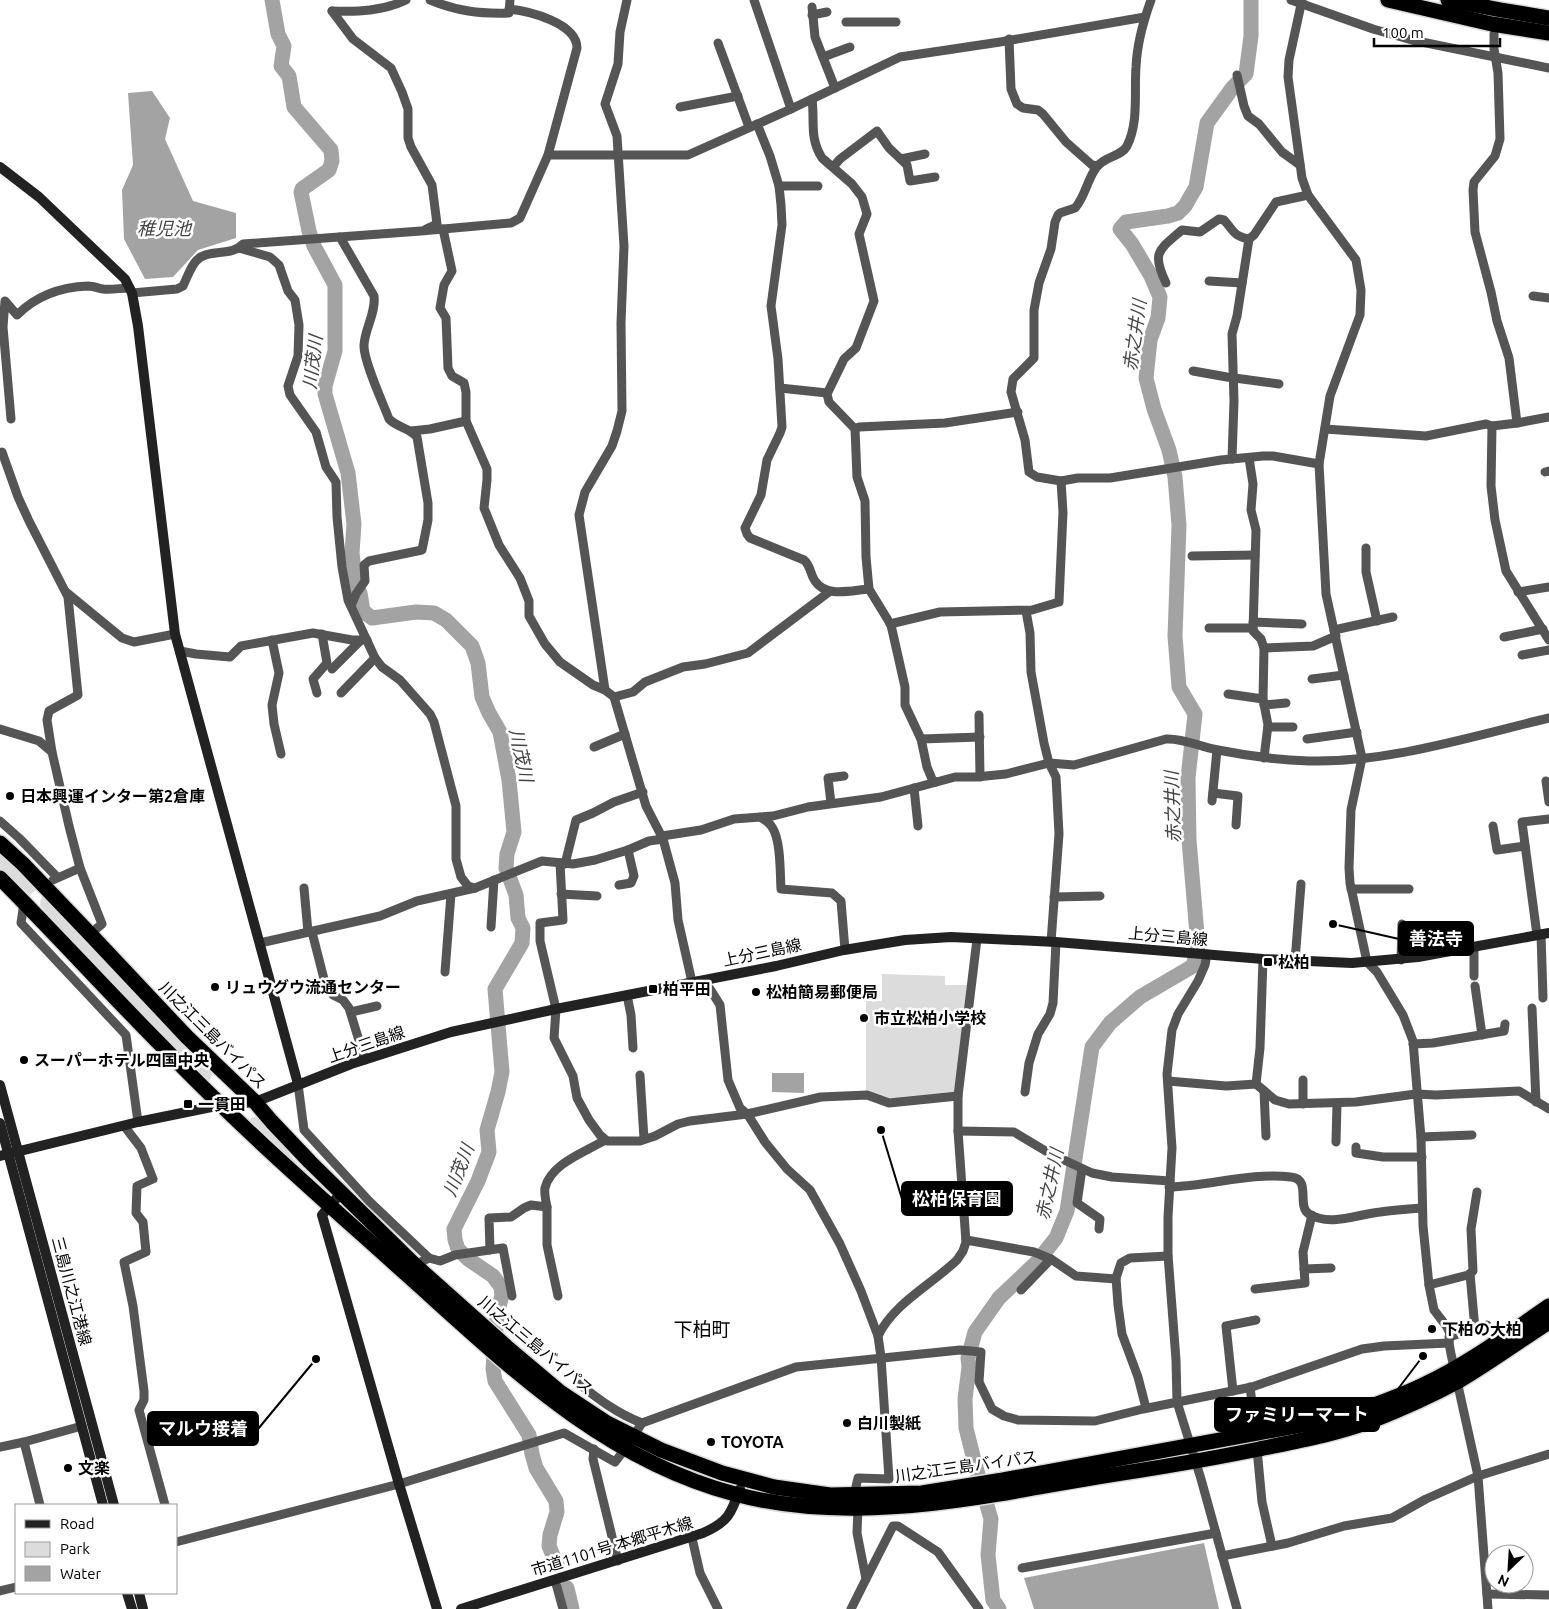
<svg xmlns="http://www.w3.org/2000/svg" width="1549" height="1609" viewBox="0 0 1549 1609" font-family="Ubuntu,'Noto Sans JP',sans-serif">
  <rect width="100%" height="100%" fill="#fff"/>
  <!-- green -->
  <g fill="#dcdcdc">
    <polygon points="0,851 36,890 30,895 0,868"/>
    <polygon points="45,894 210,1070 212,1075 209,1082 205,1082 135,1010 50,917 40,905 41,898"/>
    <polygon points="882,974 945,976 945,985 967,985 955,1093 892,1100 866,1093 866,1001 882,1001"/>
    <polygon points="254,1117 260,1118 298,1164 327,1193 250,1124 251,1118"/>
  </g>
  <!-- water -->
  <g fill="#a3a3a3">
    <polygon points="152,91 170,118 165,139 193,201 236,213 236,238 198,250 173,277 145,279 124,239 122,190 133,165 128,93"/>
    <polygon points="772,1073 804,1073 804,1093 772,1092"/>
    <polygon points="1204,1543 1219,1609 1034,1609 1024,1578"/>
  </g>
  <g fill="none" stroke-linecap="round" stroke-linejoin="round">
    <!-- river -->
    <g stroke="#a3a3a3" stroke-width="15">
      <polyline points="272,0 278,34 284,46 281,66 289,76 294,107 331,150 332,161 329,170 302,189 301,192 309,231 314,246 335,285 335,351 325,386 325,394 348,473 354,524 352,553 356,588 360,593 363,611 372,618 416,612 434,613 446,620 472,646 478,663 482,697 489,713 500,732 509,780 514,832 507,854 506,868 516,895 518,918 523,928 522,943 495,989 502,1072 498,1092 487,1130 489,1152 478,1181 454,1229 455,1240 458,1249 468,1259 493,1276 501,1287 502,1295 497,1315 493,1369 495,1381 529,1435 532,1454 536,1468 556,1501 557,1512 550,1535 549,1546 557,1565"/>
      <polyline points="567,1588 572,1609"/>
      <polyline points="999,1609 993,1600 988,1555 991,1519 975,1464 966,1428 965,1399 969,1367 968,1358 975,1332 999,1298 1037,1262 1056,1238 1067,1211 1092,1047 1110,1023 1140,997 1193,966 1198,946 1189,840 1188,778 1195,714 1179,687 1175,636 1179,525 1175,477 1169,450 1154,409 1146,378 1150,340 1158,318 1160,297 1151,276 1132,244 1120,229 1126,222 1168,216 1178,213 1185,206 1196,187 1207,123 1233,87 1246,74 1251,36 1251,0"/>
    </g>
    <!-- highway casing -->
    <g stroke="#dbdbdb" stroke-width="18">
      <g id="highway">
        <polyline points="1388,0 1492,24 1549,33"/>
        <polyline points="1448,0 1501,10 1549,18"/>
        <path d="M 0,843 L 23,864 L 90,934 L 187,1037 L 255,1102 L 272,1122 L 310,1162 L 415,1265 L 509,1349 L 560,1392 L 607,1423 L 661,1450 L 722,1473 L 774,1487 L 830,1495 L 922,1493 L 1003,1480 L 1334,1419 C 1364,1409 1394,1399 1423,1385 C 1468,1364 1508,1334 1549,1306"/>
        <path d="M 0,878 C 56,934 109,993 165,1049 C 241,1128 324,1200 405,1273 C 506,1363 600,1458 735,1494 C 853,1526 980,1497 1097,1477 C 1151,1469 1205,1460 1259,1449 C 1298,1441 1337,1434 1374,1420 C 1402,1409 1431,1396 1457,1382 C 1488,1364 1518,1342 1549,1322"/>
      </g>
    </g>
    <!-- street -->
    <g stroke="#555" stroke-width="9">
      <path d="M 430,0 C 457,11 479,14 509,13 L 510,0"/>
      <polyline points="754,0 791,109"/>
      <path d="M 1151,0 C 1143,22 1137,44 1136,67 C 1134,93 1139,122 1127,146 C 1121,157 1104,156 1096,168 C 1087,180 1085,197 1075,208 L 1060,213 L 1058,215 L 1055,222 L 1051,249 L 1039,283 L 1034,310 L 1034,358 L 1013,379 L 1011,392 L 1025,440 L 1029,472 L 1037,477 L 1061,481 L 1078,478 L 1110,478 L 1221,460 L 1263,456 L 1273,456 L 1319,464"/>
      <polyline points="1291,0 1373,29 1412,40 1549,68"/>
      <polyline points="1302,0 1289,60 1288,77 1302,178 1308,195 1356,260 1361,290 1360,315 1330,396 1319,464 1326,594 1362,758 1351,810 1349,868 1350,883 1367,962 1377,972 1403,1015 1413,1041 1421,1138 1423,1226 1429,1285 1434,1310 1447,1327 1450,1334 1449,1343 1451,1354 1478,1476 1488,1609"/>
      <polyline points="812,7 815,37 835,88"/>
      <polyline points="332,11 353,39 391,68 402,92 408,109 408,138 411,147 432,185 437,224 426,229"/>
      <path d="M 332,11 C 358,12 383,11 406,0"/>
      <polyline points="812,15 827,12"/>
      <polyline points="846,22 896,22"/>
      <polyline points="1009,39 1011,89 1017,104 1023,108 1038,110 1043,114 1066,142 1092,165 1097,166"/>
      <polyline points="718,43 749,127"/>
      <polyline points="823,57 850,47"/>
      <polyline points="1237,75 1244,106 1248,116 1259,124 1282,152 1300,165"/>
      <path d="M 812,99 C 815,122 809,137 822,158 L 852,184 L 862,197 L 867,214 L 859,234 L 874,301 L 856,348 L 844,359 L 827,394 L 829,402 L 855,429 L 857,477 L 865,501 L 866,557 L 869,589 L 891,625 L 905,687 L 905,705 L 921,739 L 927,767 L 932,779 L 936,782"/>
      <polyline points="680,107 738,96"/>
      <path d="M 757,124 L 770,156 L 779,186 L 781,205 L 782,225 L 771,306 L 778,359 L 782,427 L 780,433 L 767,460 L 761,495 L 745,528 L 747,534 L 750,538 L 804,560 C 811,566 810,574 815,581 C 826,598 852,590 869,589"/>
      <polyline points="548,155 688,155 791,109 900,57 1000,42 1145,17"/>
      <polyline points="901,159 925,154"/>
      <polyline points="833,167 840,159 877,131 889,148 907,165 910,181 935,177"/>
      <polyline points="779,186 818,186"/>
      <polyline points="443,229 452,271 444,285 440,308 446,318 448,368 452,376 464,383 466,392 466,421 487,469 487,480 484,508 499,545 520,578 529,601 529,616 545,644 560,662 593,685 605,690 614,697 633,692 645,682 683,667 705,664 748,653 829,592"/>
      <path d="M 340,237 L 374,296 C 376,313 365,328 364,345 C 363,360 383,403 389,419 C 398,428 408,427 417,437 L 428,503 L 428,520 L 422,550 L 369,561 L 364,565 L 365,581 L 356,594 L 351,606"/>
      <polyline points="239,248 270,257 279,265 288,291 295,300 299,325 298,356 288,386 290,395 316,432 326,467 336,482 337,517 342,567 348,600 375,658 382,667 400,680 430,714 434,722 456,806 456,859 461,877 468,886 475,888"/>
      <polyline points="1209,281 1242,283"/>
      <path d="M 1166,283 C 1151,252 1159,250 1182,230 L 1200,232 L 1219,219 L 1224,220 C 1234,231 1233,236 1249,239"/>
      <path d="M 132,293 L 177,289 L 183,286 C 187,278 190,268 196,261 C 207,248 232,257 243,244 L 421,231 L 511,223 L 520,218 L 548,155 L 577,48 C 577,23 529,11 509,9"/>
      <polyline points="1533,296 1549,298"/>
      <polyline points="1193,371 1227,377 1279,384"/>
      <polyline points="780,388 827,393"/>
      <path d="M 11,419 L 3,327 L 5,301 L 17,315 C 36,296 61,287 88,286 C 93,286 98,288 103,289 C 112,290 121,288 130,288"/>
      <polyline points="1517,423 1549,417"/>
      <polyline points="1492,426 1491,486 1495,520 1506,571 1549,640"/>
      <polyline points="855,429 859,427 945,423 1018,412"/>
      <polyline points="1325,429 1426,436 1486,424 1492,426 1517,423 1509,358 1497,321 1491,292 1475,232 1473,190 1474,182 1495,156 1500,139 1498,73 1494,49 1494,34"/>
      <polyline points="411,431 430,429 466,421"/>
      <polyline points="2,452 18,497 29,521 68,597 78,695 49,711 47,720 52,752 69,826 80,868 102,924 90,934"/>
      <polyline points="1249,458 1253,484 1251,510 1256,530 1253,631 1261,639 1264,648 1263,699 1268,725 1264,758"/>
      <polyline points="1232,459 1234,401 1232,334 1237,316 1249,239 1254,235 1276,202 1308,195"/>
      <polyline points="1545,472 1549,471"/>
      <polyline points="1366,548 1366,572 1377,621"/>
      <polyline points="1192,556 1255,555"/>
      <polyline points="66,592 122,638 134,642 175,634"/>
      <polyline points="1518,592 1549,587"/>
      <polyline points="1026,611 1030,633 1031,672 1044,743 1049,763 1056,777 1059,834 1051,942"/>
      <polyline points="1253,622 1302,624"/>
      <polyline points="890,624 940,612 1032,610 1059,602 1063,512 1061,481"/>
      <polyline points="1209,628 1253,628"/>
      <polyline points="1334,630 1393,617"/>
      <polyline points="1504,637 1543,629"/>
      <polyline points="272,640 279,673 272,705 274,724 281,754"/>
      <polyline points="1264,648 1313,646 1336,636"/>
      <polyline points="180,651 196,654 230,657 241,646 313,633 352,640 367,640"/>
      <polyline points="1522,655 1549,650"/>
      <polyline points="332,669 361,640"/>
      <polyline points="1312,679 1344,675"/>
      <polyline points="605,690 579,515 585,492 612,446 617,431 622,411 621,323 624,246 617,136 605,104 618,64 620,32 627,0"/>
      <polyline points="317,693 313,679 327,663 322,634"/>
      <polyline points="341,693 375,658"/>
      <polyline points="1228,694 1263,699"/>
      <polyline points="614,697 646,806 663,839 675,883 678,920 692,982"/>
      <polyline points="1264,705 1286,703"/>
      <polyline points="979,715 980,777"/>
      <polyline points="1268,727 1293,727"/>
      <polyline points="0,729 39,741 52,752"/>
      <polyline points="921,739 980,737"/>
      <polyline points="1307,739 1357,732"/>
      <polyline points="594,747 625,734"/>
      <polyline points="1546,781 1549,802"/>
      <polyline points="914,788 918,826"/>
      <polyline points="1213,793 1238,796 1236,825"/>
      <polyline points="1212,801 1217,750"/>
      <polyline points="831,803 828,778 844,776"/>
      <path d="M 760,817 C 765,820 769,822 772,827 C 781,840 780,873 781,889 L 832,893 L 841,901 L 845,950"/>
      <polyline points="0,821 19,838 57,877"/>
      <polyline points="1493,826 1497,850 1525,846"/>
      <path d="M 662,836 L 701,830 L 734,819 L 773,816 L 808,807 L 881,797 L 955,777 L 976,777 L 1006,774 L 1049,763 L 1074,765 L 1166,739 C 1184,738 1200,747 1218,750 C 1248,756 1278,760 1309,761 C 1388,763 1473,736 1549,718"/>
      <polyline points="560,863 563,920 540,923 540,941 556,1009 554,1038 573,1076 577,1098 589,1120 600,1135 607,1141 640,1141 655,1136 678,1124 690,1121 747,1114 821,1097 867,1095 889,1103 958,1096"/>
      <polyline points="565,864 576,820 593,813 614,802 643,792"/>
      <polyline points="53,880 80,868"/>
      <polyline points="619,885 631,883 634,876 628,850"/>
      <polyline points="304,888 308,932"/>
      <polyline points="1351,889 1409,889"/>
      <polyline points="561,894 597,896"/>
      <polyline points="1054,897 1100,896"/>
      <polyline points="24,903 21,923 126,1035 138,1122"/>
      <polyline points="491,927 494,880"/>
      <polyline points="312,932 324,979 333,995 343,1000 349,1008 365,1060"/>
      <polyline points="1541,934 1543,998"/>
      <polyline points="1537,935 1522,822 1549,819"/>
      <polyline points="260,943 380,916 417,901 475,888 542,861 573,864 595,860 628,850 649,841 663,839"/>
      <polyline points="1207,954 1205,965 1198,981 1178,1014 1172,1030 1167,1074 1172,1148 1168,1217 1168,1255 1176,1360 1177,1402 1201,1479 1237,1609"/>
      <polyline points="1401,960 1402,924"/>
      <polyline points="1295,961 1301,884"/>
      <polyline points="445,972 451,894"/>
      <polyline points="1474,976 1474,947"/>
      <polyline points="698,981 710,989 720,1005 728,1080 740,1108 748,1115 765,1142 787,1169 810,1190 840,1244 861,1291 878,1336 881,1357 889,1479 858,1478 854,1495 858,1508 857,1533 866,1579 851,1609"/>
      <polyline points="1475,986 1482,1035"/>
      <polyline points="627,995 631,1015 633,1048"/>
      <polyline points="1532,1008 1536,1102"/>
      <polyline points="351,1012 377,1006"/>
      <polyline points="1413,1044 1433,1043 1504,1031 1505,1024"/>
      <polyline points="640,1075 644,1139"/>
      <polyline points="1303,1080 1303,1104"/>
      <polyline points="1168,1081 1226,1086 1256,1084 1275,1100 1289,1104 1356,1102 1416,1094 1436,1095 1519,1091 1549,1109"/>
      <polyline points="298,1084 304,1130 369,1201 429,1258 415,1265"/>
      <polyline points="1256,1084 1260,1048 1263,959"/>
      <polyline points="1264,1091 1266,1136"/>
      <polyline points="1025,1092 1029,1063 1038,1034 1050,1014 1053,1003 1056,942"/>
      <polyline points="125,1127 141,1148 153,1179 137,1186 136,1213 143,1222 146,1252 124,1262 133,1306 144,1391 144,1400 139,1410 165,1505"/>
      <polyline points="958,1131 1014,1132 1049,1153 1092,1173 1112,1177 1170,1181"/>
      <polyline points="1421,1137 1472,1135"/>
      <polyline points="1336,1142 1337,1104"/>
      <polyline points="1356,1147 1356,1153 1383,1157 1422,1157"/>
      <polyline points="1082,1169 1077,1203 1100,1219 1099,1229"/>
      <path d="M 1169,1187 C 1210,1186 1250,1172 1291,1177 C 1312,1179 1296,1206 1309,1214 C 1330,1227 1358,1214 1380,1212 C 1394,1210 1408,1209 1422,1208"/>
      <polyline points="547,1207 547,1245 558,1296"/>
      <polyline points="966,1240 1034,1252 1051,1259 1076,1276 1116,1279"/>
      <path d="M 490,1250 L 489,1218 L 511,1217 L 524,1208 L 531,1205 L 547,1207 C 546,1202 544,1193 545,1188 C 551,1163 586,1152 605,1140"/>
      <polyline points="429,1258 440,1261 455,1255 503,1248 512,1296"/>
      <polyline points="1304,1269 1331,1268"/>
      <polyline points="1470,1274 1475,1329"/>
      <polyline points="1429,1285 1468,1275 1473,1271 1471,1229 1477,1192"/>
      <polyline points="1255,1289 1305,1283 1303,1252 1312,1215"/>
      <polyline points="1021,1290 1051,1259"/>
      <path d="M 878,1336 C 894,1303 931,1285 957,1260 L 963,1251 L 966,1242 L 958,1131 L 958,1096 L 977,939"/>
      <polyline points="1449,1337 1487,1325"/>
      <path d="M 578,1383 C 598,1399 618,1414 642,1423"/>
      <polyline points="1250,1387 1256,1434"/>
      <polyline points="1233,1391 1226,1326 1256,1320"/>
      <polyline points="1146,1408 1138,1377 1122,1334 1118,1305 1116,1278 1121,1263 1130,1258 1168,1256"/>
      <polyline points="24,1442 40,1505"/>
      <polyline points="0,1447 24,1442 82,1426"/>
      <polyline points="594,1449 593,1459 618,1561"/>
      <polyline points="1257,1449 1262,1502 1272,1546"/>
      <polyline points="692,1538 700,1573 718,1609"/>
      <polyline points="176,1542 399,1484 564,1433 615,1462 625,1449 642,1423 796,1367 960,1350 981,1352 979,1382 992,1409 1004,1416 1018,1420 1095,1421 1143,1409 1252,1387 1362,1349 1384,1346 1449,1343"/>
      <polyline points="1222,1556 1288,1543 1344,1526 1392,1518 1426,1499 1478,1476 1549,1454"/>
      <polyline points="1022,1568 1216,1533"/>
      <polyline points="866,1579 893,1526 898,1526 938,1552 979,1609"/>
      <polyline points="555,1580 563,1609"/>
      <polyline points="0,1591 16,1587"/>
      <polyline points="1487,1594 1549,1595"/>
    </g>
    <!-- secondary -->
    <g stroke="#222" stroke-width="10">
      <polyline points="0,167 39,197 125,279 132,293 138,326 175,634 298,1084"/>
      <polyline points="0,1085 114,1505"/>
      <polyline points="0,1123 103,1505"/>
      <polyline points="0,1156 138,1122 221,1105 255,1102 351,1064 451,1032 556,1009 776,966 844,950 905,940 951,937 1056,942 1263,959 1352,963 1418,957 1549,933"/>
      <polyline points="341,1193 322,1215 399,1484 437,1609"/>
      <polyline points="127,1593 132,1609"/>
      <polyline points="139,1593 143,1609"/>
      <path d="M 461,1609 L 703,1533 C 728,1522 731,1514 740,1489"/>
    </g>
    <!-- highway -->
    <use href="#highway" stroke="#000" stroke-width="15"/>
  </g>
  <!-- markers -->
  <g fill="#000" stroke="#fff" stroke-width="2">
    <circle cx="10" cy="796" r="5"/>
    <rect x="1263" y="957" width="10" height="10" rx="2.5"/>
    <circle cx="215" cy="987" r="5"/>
    <rect x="648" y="984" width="10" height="10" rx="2.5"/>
    <circle cx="756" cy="992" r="5"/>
    <circle cx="864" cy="1018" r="5"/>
    <circle cx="24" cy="1060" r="5"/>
    <rect x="183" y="1099" width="10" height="10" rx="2.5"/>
    <circle cx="1432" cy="1329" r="5"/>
    <circle cx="847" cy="1423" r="5"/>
    <circle cx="711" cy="1442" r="5"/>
    <circle cx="68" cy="1468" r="5"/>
  </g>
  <g text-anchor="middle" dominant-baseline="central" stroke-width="5" stroke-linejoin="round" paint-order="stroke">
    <!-- poi labels -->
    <g font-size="16" font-weight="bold" fill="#000" stroke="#fff" text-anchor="start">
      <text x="20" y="796">日本興運インター第2倉庫</text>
      <text x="1278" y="962">松柏</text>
      <text x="225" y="987">リュウグウ流通センター</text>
      <text x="663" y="989">柏平田</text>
      <text x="766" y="992">松柏簡易郵便局</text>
      <text x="874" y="1018">市立松柏小学校</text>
      <text x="34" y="1060">スーパーホテル四国中央</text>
      <text x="198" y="1104">一貫田</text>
      <text x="1442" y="1329">下柏の大柏</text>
      <text x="857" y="1423">白川製紙</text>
      <text x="721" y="1442">TOYOTA</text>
      <text x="78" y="1468">文楽</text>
    </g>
    <!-- street labels -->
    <g font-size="16" fill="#000" stroke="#fff">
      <text transform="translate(1168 936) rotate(5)">上分三島線</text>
      <text transform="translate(762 952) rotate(-12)">上分三島線</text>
      <text transform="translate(213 1035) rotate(45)">川之江三島バイパス</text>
      <text transform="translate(366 1044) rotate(-19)">上分三島線</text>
      <text transform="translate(72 1291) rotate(75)">三島川之江港線</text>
      <text transform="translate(536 1345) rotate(40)">川之江三島バイパス</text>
      <text transform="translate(966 1466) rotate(-8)">川之江三島バイパス</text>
      <text transform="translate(612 1546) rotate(-17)">市道1101号 本郷平木線</text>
    </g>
    <!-- water labels -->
    <g font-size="18" font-style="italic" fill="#444" stroke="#fff">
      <text x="164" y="228">稚児池</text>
      <text transform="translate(1134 335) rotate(-82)">赤之井川</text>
      <text transform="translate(312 362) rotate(-83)">川茂川</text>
      <text transform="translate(522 755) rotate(78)">川茂川</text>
      <text transform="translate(1172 807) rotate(-92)">赤之井川</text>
      <text transform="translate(458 1170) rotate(-69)">川茂川</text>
      <text transform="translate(1049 1184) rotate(-78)">赤之井川</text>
    </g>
    <!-- quarter labels -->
    <g font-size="19" fill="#000" stroke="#fff">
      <text x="702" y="1329">下柏町</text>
    </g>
  </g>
  <!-- callouts -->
  <path fill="none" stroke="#000" stroke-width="2" d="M1333 924L1399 939M881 1130L902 1199M1423 1356L1379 1414M316 1359L258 1429"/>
  <g fill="#000" stroke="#fff" stroke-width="2">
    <circle cx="1333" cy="924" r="5"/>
    <circle cx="881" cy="1130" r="5"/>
    <circle cx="1423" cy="1356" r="5"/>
    <circle cx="316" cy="1359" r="5"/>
  </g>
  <g fill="#000" stroke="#000" stroke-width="2">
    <rect x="1399" y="922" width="74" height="33" rx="5"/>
    <rect x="902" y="1182" width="110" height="33" rx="5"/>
    <rect x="1215" y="1398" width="164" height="33" rx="5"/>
    <rect x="148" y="1412" width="110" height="33" rx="5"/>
  </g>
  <g font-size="18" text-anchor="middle" font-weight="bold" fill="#fff">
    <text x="1436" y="945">善法寺</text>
    <text x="957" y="1205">松柏保育園</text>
    <text x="1297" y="1421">ファミリーマート</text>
    <text x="203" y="1435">マルウ接着</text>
  </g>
  <!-- legend -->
  <rect x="15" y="1504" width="162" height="90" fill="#ffffff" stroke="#999999"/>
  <rect x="25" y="1520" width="25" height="8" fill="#222222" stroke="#999999"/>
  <text x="60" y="1529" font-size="15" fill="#000000">Road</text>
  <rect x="25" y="1542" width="25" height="15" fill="#dcdcdc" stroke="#999999"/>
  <text x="60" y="1554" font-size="15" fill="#000000">Park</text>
  <rect x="25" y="1566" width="25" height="15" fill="#a3a3a3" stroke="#999999"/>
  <text x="60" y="1579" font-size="15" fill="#000000">Water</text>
  <!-- north arrow -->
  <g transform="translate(1509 1569) rotate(205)"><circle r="24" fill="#ffffff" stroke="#999999"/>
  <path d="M0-4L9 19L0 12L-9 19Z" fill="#000000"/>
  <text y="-8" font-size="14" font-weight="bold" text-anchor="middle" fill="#000000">N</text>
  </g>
  <!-- scale -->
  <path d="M1374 38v8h126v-8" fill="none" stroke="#000000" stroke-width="2.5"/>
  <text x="1382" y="38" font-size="15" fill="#000000" stroke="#ffffff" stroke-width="4" paint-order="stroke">100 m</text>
</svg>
